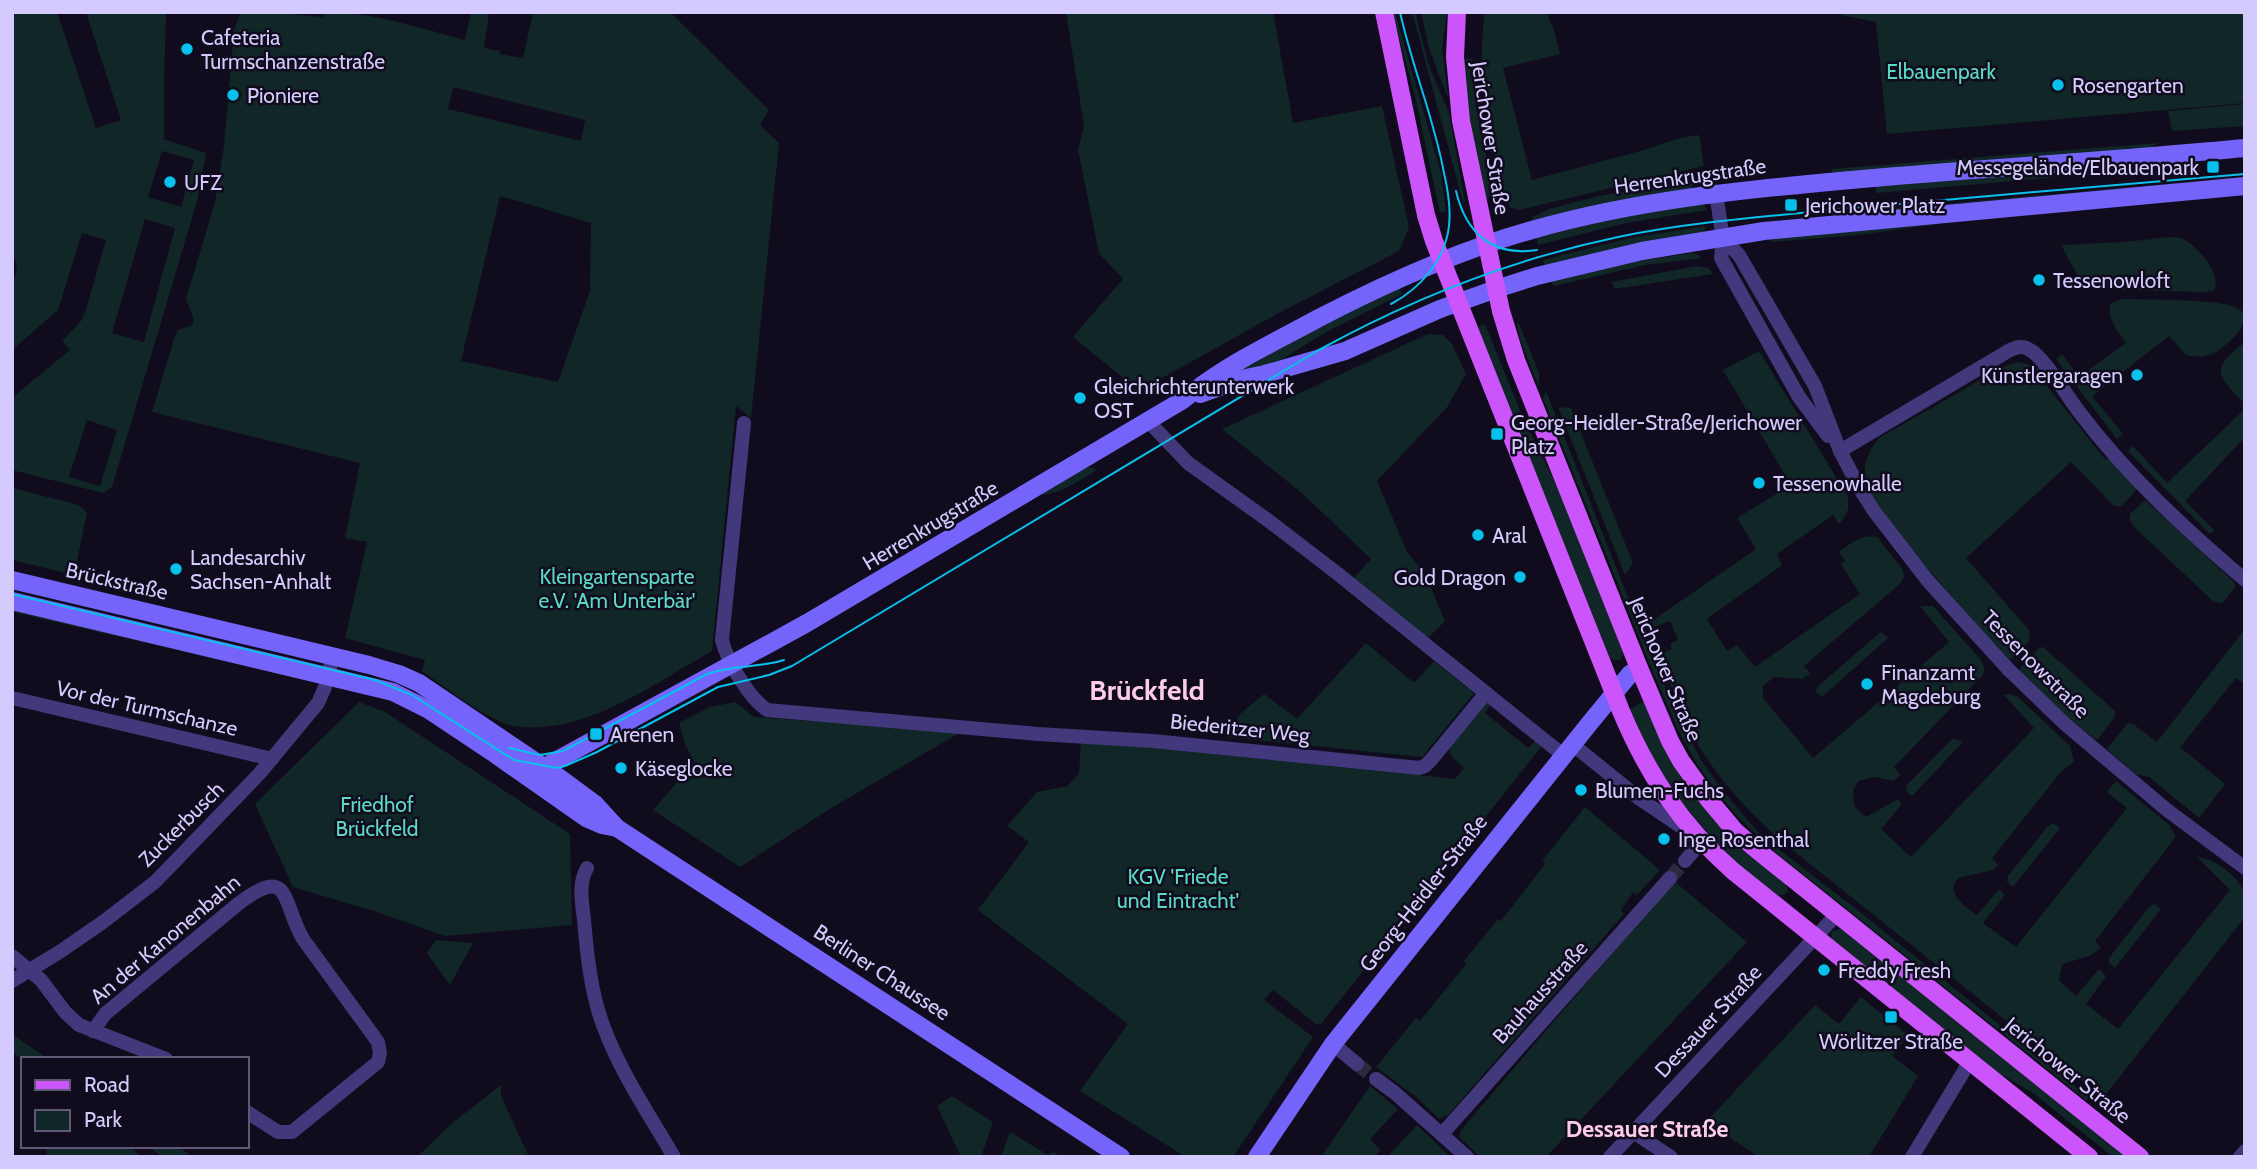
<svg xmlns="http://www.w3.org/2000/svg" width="2257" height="1169" viewBox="0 0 2257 1169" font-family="Cabin,sans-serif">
  <rect width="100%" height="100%" fill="#110c1d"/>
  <!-- green -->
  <g fill="#102627" fill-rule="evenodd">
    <path d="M 12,12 L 57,12 L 96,128 L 121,120 L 86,12 L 166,12 L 164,86 L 164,139 L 206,153 L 197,201 L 112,487 L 103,493 L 12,470 L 12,398 L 70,350 L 62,341 L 81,321 L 85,313 L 106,240 L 82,233 L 58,310 L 12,350 L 12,285 L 17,269 L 12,245 ZM 162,151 L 194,160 L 181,207 L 148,197 ZM 145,219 L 175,228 L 144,342 L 112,333 ZM 87,420 L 117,430 L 100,486 L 69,477 Z"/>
    <path d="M 241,12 L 270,12 L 323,17 L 324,12 C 372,12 420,28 465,40 L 471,12 L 489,12 L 484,48 L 500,51 L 500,54 L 523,58 L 533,12 L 670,12 L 769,110 L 760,125 L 779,143 L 751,418 L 736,406 L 712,651 C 655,683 583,737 514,726 C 489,722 444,686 422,671 L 425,660 L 345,638 L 367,542 L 345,538 L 360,463 L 152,412 L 175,336 L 178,330 L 192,325 L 194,320 L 186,299 L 215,202 L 224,146 L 234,30 ZM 453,87 L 585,120 L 581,141 L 448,109 ZM 500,196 L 591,223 L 590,291 L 558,382 L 461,361 Z"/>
    <polygon points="1066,12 1273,12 1293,123 1382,106 1409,227 1399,251 1277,314 1139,391 1073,337 1123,279 1099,253 1078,150 1084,126"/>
    <polygon points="1392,12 1395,12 1441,173 1446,211 1440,213 1415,96"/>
    <polygon points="1412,12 1415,12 1429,66 1449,113 1465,202 1463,202"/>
    <polygon points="1421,12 1447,12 1442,49 1448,95 1447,96 1429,48"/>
    <path d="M 1485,12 L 1546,12 L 1553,27 L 1560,54 L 1503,68 L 1532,180 L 1644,150 L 1680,138 L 1699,135 L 1704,166 L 1519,210 L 1511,208 L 1506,201 C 1492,140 1475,76 1485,12 Z"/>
    <polygon points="1842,12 2245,12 2245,103 1887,134 1876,22 1841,15"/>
    <polygon points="1462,59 1472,59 1475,102 1493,191 1491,195 1486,200 1469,119"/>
    <polygon points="2245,104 2245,126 2172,131 2168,111"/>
    <polygon points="2158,143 2151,149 1833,174 1831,169"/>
    <polygon points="2174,162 2175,167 1876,193 1876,185"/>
    <polygon points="1694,179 1701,179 1689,189 1531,222 1533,217 1549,209 1599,196"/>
    <polygon points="2177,183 2177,186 1878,213 1877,210"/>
    <polygon points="1703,204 1707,210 1626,223 1538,245 1536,236 1621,215"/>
    <polygon points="1948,218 1939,224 1857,235 1773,242 1767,238"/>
    <polygon points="1706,226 1704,234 1545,266 1543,260 1630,238"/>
    <path d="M 2169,237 C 2175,237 2180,237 2185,240 C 2199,248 2222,275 2214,290 L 2204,292 L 2090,289 L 2080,280 L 2061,245 L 2125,242 Z"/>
    <polygon points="1692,253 1699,255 1701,258 1645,265 1554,286 1550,280 1619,264"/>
    <polygon points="1697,266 1708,268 1713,274 1615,289 1611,282"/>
    <polygon points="1398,285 1402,294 1323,334 1268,368 1218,383 1270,350"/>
    <path d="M 2123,299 C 2144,300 2227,298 2240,310 C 2255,323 2223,349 2212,354 C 2204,357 2194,357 2186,355 L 2169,336 L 2092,396 L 2123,434 L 2117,439 L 2056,359 L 2062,354 L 2079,377 L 2126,343 C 2119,331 2105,319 2111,303 Z"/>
    <polygon points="1517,323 1519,323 1539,373 1539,388 1520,339"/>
    <polygon points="1485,324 1520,411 1558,489 1622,649 1623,655 1620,660 1613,660 1609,657 1486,351 1478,326"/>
    <polygon points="1428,334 1443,335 1452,344 1466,374 1448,406 1377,481 1407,552 1424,572 1445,621 1423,643 1351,581 1371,559 1303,494 1222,429"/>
    <path d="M 2245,342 L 2245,404 C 2217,375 2209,370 2245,342 Z"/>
    <path d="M 1759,351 L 1847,495 C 1851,508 1847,514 1839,524 L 1833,515 L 1777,554 L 1782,565 L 1707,619 L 1727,651 L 1737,645 L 1755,667 L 1860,594 L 1841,564 L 1845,561 L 1839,552 C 1851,543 1861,534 1877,537 L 1903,570 L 1904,577 L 1900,584 L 1804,666 L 1811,674 L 1802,679 L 1774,677 L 1763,686 L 1763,698 L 1813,758 L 1949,642 L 1920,606 L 1933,606 L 1981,660 L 1985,669 L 1982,676 L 1894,767 L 1900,775 L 1894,781 L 1875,777 L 1858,781 L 1853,791 L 1854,806 L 1866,817 L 1898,799 L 1902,804 L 1881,829 L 1911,857 L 2034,728 L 2004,695 L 2011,694 L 2018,697 L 2070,746 L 2074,761 L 2060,773 L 1992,858 L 1998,865 L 1993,870 L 1958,878 L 1953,886 C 1955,901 1966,907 1977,915 L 1999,889 L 2005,895 L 1983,923 L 2016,947 L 2127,808 L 2107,792 L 2116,781 L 2169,825 L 2175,834 L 2175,838 L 2095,941 L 2101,948 L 2090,956 L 2062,964 L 2059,980 L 2076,996 L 2099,969 L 2106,976 L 2086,1004 L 2118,1029 L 2230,890 L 2197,857 C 2214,858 2240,876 2244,894 C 2246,901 2245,910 2245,917 L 2103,1098 L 1780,840 C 1754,816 1730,792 1710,763 C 1687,731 1674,691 1657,655 L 1672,649 L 1670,644 L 1678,640 L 1670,621 L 1654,627 L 1655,630 L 1652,631 L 1649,623 L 1756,549 L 1737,518 L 1791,485 L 1723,370 Z"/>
    <path d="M 2018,362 L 2040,368 L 2044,376 L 2043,381 L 2104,458 L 2110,460 L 2137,489 L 2122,506 L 2114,506 L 2071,462 L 1966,558 L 2029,630 L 2030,640 L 2011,659 L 2008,658 C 1967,615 1928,571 1892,523 C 1882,509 1868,495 1865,477 C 1863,462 1870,449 1879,438 L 2003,367 Z"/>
    <polygon points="1546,391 1645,640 1677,715 1701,760 1724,792 1757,831 1773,845 1860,912 2091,1099 2086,1100 1773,850 1739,818 1721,797 1697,764 1680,734 1652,669 1543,398"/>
    <polygon points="1558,407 1571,408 1633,563 1625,575"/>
    <polygon points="2245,409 2245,437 2185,501 2214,530 2210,534 2128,451 2133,446 2167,483"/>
    <path d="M 1087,466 L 1097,470 C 1078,481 1060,495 1038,495 Z"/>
    <polygon points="12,488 79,505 87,513 74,575 12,560"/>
    <polygon points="2145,500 2233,581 2236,586 2222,603 2214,602 2134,527 2130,520 2130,514"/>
    <polygon points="12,607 311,681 12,612"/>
    <polygon points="2245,629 2245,682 2243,683 2236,678 2180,747 2225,784 2199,818 2149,777 2136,774 2107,749 2128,723 2133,724 2157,742"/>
    <polygon points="1881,632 1888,638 1822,697 1816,692 1817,687"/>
    <polygon points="1366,643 1414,683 1434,661 1474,693 1422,757 1226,737 1240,714 1264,694 1297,719"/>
    <polygon points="2043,647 2115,711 2115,717 2098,739 2095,739 2067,717 2020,672 2020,668 2039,648"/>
    <polygon points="1482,700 1491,704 1485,713 1528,748 1536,740 1541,747 1321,1024 1316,1024 1273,990 1264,1000 1313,1037 1233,1157 1186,1157 1080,1091 1128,1024 978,910 1029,842 1007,826 1037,792 1068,786 1079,773 1081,740 1455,779 1464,768 1452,757 1447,743"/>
    <path d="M 1644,701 L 1653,722 L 1786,884 L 1788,891 L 1786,894 L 1776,896 C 1706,838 1666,793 1630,709 Z"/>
    <polygon points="359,702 385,712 570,834 572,925 445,936 377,912 293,887 255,804"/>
    <polygon points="735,702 754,717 961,732 833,807 740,867 653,810 679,780 695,768 695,763 685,744 679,723 710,707"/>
    <polygon points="1953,738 1963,742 1912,796 1906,791 1907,785"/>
    <polygon points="1585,807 1660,870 1637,895 1633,892 1621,910 1624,914 1448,1115 1439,1119 1416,1097 1376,1067 1416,1018 1420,1021 1466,964 1464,961 1498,919 1501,921 1545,864 1542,861"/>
    <polygon points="2053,823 2060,828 2013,887 2007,882 2008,876 2048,826"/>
    <polygon points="1674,881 1747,942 1546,1157 1480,1157 1459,1137 1461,1130"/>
    <polygon points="2154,904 2161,909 2115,968 2109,963 2109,958 2149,907"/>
    <polygon points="1840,929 1844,930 2127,1157 2113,1157 2033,1093 1997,1072 1831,939 1832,932"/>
    <polygon points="436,940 473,943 450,985 427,953"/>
    <polygon points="1861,997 1908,1035 1892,1056 1918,1076 1869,1157 1759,1157 1706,1122 1815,1005 1839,1024"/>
    <polygon points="12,1034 48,1059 23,1060 12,1052"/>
    <polygon points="501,1085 501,1096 529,1157 417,1157 451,1124"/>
    <polygon points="1370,1086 1398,1109 1370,1139 1380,1150 1374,1157 1321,1157"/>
    <polygon points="952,1096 993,1122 981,1157 961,1157 937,1106"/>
    <polygon points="1417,1125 1450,1157 1393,1157 1390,1154"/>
    <polygon points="1010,1132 1048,1155 1054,1152 1061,1157 1001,1157"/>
    <polygon points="46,1146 127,1146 143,1157 47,1157"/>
    <polygon points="147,1146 177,1146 193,1157 163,1157"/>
  </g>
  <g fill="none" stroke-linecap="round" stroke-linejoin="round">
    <!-- street-tunnel -->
    <g stroke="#2e283f" stroke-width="14" stroke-dasharray="14 7" stroke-linecap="butt">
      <polyline points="1670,878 1685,861"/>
      <polyline points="1357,1064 1376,1079"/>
    </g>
    <!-- street -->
    <g stroke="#41397b" stroke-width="14">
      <polyline points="1716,193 1723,239 1721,258 1799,397 1828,436"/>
      <polyline points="1723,239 1739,255 1815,386 1840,451 1860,489 1874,511 1928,581 2009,670 2065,724 2167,810 2245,868"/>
      <polyline points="1148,421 1188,463 1269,521 1338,574 1563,755"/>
      <path d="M 744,423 L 722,640 C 727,661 749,698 767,710 L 1038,734 L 1153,741 L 1419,768 L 1425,766 L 1431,760 L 1486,693"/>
      <path d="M 1840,451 L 2010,350 C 2017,347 2023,345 2030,350 C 2045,358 2068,398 2080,413 C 2127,475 2185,529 2245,580"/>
      <polyline points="12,698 272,759"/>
      <polyline points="1572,744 1640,799 1702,841 1685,861"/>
      <path d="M 587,868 C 578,884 582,902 584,920 C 587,955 591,993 603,1025 C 620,1072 649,1114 674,1157"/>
      <polyline points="12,956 41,980 65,1012 79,1025 166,1059"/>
      <polyline points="12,981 61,951 103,922 155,882 185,851 260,773 318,703 325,687 333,656"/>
      <path d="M 93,1031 L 105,1014 L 238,904 C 291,864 281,900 303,939 L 378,1042 L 380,1053 L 378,1062 L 292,1132 L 278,1132 L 247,1112"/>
      <polyline points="1333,1044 1357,1064"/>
      <polyline points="1376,1079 1395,1093 1467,1157"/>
      <polyline points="1633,1132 1671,1157"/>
      <polyline points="1442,1134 1670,878"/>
      <polyline points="1610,1157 1837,914"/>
      <polyline points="1912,1157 1970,1061"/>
      <polyline points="2240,1157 2245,1151"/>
    </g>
    <!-- secondary -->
    <g stroke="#7564fa" stroke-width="18">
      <polyline points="1200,394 1246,378 1265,374 1345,351 1440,309 1496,289 1537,276 1642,251 1764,231 2245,186"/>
      <polyline points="12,580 369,665 399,674 419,683 557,776 595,804 617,828 1121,1157"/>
      <polyline points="12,601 393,692 429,710 492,752 586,818 602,825 617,828"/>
      <path d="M 531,779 L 550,764 L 807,623 L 1183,400 C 1223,366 1271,344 1317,319 C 1386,283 1457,251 1532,230 C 1640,199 1750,189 1862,179 C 1989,168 2117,160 2245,148"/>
      <polyline points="1257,1157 1333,1044 1589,724 1630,674 1639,668"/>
    </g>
    <!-- primary -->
    <g stroke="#cb55fa" stroke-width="18">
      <path d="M 1384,12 L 1426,215 L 1434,241 L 1621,711 C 1648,775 1681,825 1733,871 L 2089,1157"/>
      <polyline points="1457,12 1455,57 1461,121 1501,311 1516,360 1639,668 1670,741 1681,761 1709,800 1735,831 1757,850 2140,1157"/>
    </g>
    <!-- tram -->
    <g stroke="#07c1ec" stroke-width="2">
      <path d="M 1456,191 C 1466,233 1492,257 1537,250"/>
      <path d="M 1391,304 C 1421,288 1445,260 1449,226 C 1451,208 1448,190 1444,173 C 1434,118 1412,67 1400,12"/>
      <path d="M 12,594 L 375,680 L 412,695 L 514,760 L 557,768 L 565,766 L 597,752 L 718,687 L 769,675 L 792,666 L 1317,351 C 1411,299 1513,259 1618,237 C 1696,221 1775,216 1854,208 C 1984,196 2115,185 2245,174"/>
      <path d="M 509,748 L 540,755 L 563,751 L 707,674 C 732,665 759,668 784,660"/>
    </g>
  </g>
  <!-- markers -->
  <g fill="#07c1ec" stroke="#110c1d" stroke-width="2.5">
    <circle cx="187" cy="49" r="7"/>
    <circle cx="2058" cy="85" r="7"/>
    <circle cx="233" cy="95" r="7"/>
    <rect x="2206" y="160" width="14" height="14" rx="3.5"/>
    <circle cx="170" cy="182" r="7"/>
    <rect x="1784" y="198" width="14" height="14" rx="3.5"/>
    <circle cx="2039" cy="280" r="7"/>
    <circle cx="2137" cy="375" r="7"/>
    <circle cx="1080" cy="398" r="7"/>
    <rect x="1490" y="427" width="14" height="14" rx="3.5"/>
    <circle cx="1759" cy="483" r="7"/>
    <circle cx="1478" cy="535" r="7"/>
    <circle cx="176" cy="569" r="7"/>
    <circle cx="1520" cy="577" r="7"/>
    <circle cx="1867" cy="684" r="7"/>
    <rect x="589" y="727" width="14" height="14" rx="3.5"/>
    <circle cx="621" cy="768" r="7"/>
    <circle cx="1581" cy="790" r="7"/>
    <circle cx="1664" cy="839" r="7"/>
    <circle cx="1824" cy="970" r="7"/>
    <rect x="1884" y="1010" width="14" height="14" rx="3.5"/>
  </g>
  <g text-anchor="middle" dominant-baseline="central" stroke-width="5" stroke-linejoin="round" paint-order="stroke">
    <!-- poi labels -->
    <g font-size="21" fill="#d5cafd" stroke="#110c1d" text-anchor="start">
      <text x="201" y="37">Cafeteria<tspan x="201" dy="24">Turmschanzenstraße</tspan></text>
      <text x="2072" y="85">Rosengarten</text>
      <text x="247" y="95">Pioniere</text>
      <text x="2199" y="167" text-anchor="end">Messegelände/Elbauenpark</text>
      <text x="184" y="182">UFZ</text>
      <text x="1805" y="205">Jerichower Platz</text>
      <text x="2053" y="280">Tessenowloft</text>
      <text x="2123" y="375" text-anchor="end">Künstlergaragen</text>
      <text x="1094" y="386">Gleichrichterunterwerk<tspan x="1094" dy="24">OST</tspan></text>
      <text x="1511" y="422">Georg-Heidler-Straße/Jerichower<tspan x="1511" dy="24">Platz</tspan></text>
      <text x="1773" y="483">Tessenowhalle</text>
      <text x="1492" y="535">Aral</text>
      <text x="190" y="557">Landesarchiv<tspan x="190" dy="24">Sachsen-Anhalt</tspan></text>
      <text x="1506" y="577" text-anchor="end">Gold Dragon</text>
      <text x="1881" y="672">Finanzamt<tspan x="1881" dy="24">Magdeburg</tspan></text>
      <text x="610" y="734">Arenen</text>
      <text x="635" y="768">Käseglocke</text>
      <text x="1595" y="790">Blumen-Fuchs</text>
      <text x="1678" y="839">Inge Rosenthal</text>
      <text x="1838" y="970">Freddy Fresh</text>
      <text x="1891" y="1041" text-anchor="middle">Wörlitzer Straße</text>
    </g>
    <!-- park labels -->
    <g font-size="21" fill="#5adac5" stroke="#110c1d">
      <text x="1941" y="71">Elbauenpark</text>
      <text x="617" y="576">Kleingartensparte<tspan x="617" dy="24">e.V. 'Am Unterbär'</tspan></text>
      <text x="377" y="804">Friedhof<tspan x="377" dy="24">Brückfeld</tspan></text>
      <text x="1178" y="876">KGV 'Friede<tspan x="1178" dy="24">und Eintracht'</tspan></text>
    </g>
    <!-- street labels -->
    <g font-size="21" fill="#d5cafd" stroke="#110c1d">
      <text transform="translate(1491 138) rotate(81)">Jerichower Straße</text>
      <text transform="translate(1690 176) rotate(-8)">Herrenkrugstraße</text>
      <text transform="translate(930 525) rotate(-31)">Herrenkrugstraße</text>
      <text transform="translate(117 581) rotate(13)">Brückstraße</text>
      <text transform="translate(2036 664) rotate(45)">Tessenowstraße</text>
      <text transform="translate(1666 669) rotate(67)">Jerichower Straße</text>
      <text transform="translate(147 708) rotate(13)">Vor der Turmschanze</text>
      <text transform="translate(1240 728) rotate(6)">Biederitzer Weg</text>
      <text transform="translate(181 824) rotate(-45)">Zuckerbusch</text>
      <text transform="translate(1423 893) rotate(-52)">Georg-Heidler-Straße</text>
      <text transform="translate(165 939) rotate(-40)">An der Kanonenbahn</text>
      <text transform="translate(882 972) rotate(33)">Berliner Chaussee</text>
      <text transform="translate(1540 992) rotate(-48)">Bauhausstraße</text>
      <text transform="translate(1708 1021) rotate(-47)">Dessauer Straße</text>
      <text transform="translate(2068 1070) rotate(39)">Jerichower Straße</text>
    </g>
    <!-- neighbourhood labels -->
    <g font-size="23" font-weight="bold" fill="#fdcce7" stroke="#110c1d">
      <text x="1647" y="1129">Dessauer Straße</text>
    </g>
    <!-- district labels -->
    <g font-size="28" font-weight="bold" fill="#fdcce7" stroke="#110c1d">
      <text x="1147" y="690">Brückfeld</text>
    </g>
  </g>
  <!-- border -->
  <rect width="2257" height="1169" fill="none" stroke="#d5cafd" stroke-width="28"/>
  <!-- legend -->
  <rect x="21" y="1057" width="228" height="91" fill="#110c1d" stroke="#5f5877" stroke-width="2"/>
  <rect x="35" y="1080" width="35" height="10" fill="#cb55fa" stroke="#5f5877" stroke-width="2"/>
  <text x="84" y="1092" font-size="21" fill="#d5cafd">Road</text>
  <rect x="35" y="1110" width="35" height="21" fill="#102627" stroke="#5f5877" stroke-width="2"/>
  <text x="84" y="1127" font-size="21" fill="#d5cafd">Park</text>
</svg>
